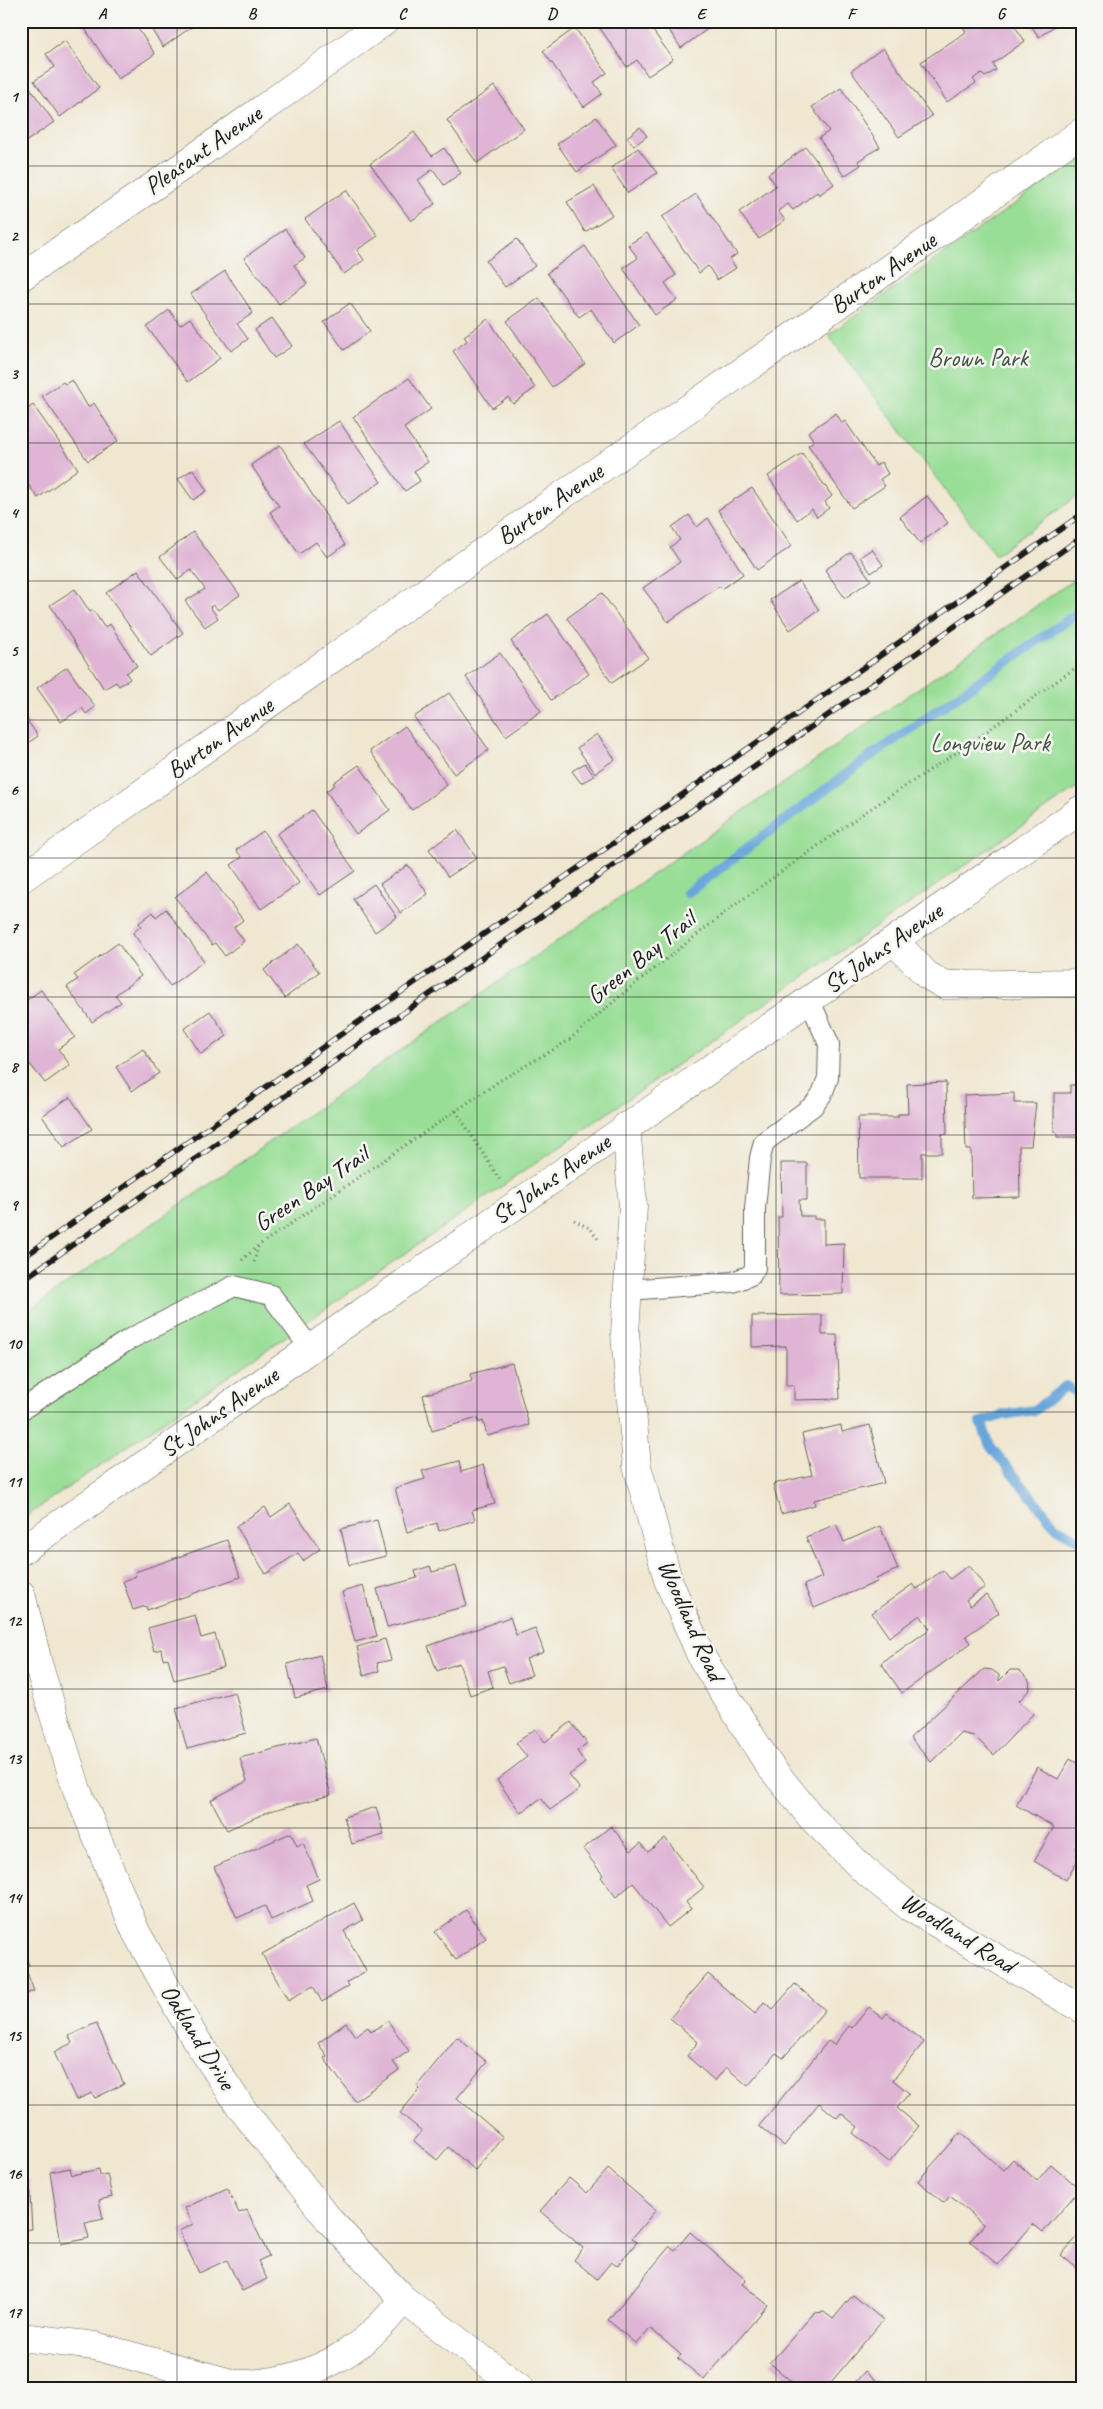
<svg xmlns="http://www.w3.org/2000/svg" width="1103" height="2409" viewBox="0 0 1103 2409" font-family="Caveat,sans-serif">
  <rect width="100%" height="100%" fill="#f6f6f2"/>
  <filter id="ink" filterUnits="userSpaceOnUse"><feTurbulence type="fractalNoise" baseFrequency=".02" numOctaves="2"/><feDisplacementMap in="SourceGraphic" scale="10" xChannelSelector="R" yChannelSelector="G"/><feConvolveMatrix kernelMatrix="1 2 1 2 8 2 1 2 1" color-interpolation-filters="sRGB"/></filter>
  <filter id="wash" filterUnits="userSpaceOnUse"><feTurbulence type="fractalNoise" baseFrequency=".0096" numOctaves="4" result="noise"/><feDisplacementMap in="SourceGraphic" scale="20" xChannelSelector="R" yChannelSelector="G"/><feGaussianBlur stdDeviation="1.12" result="paint"/><feColorMatrix in="noise" values="0 0 0 0 0 0 0 0 0 0 0 0 0 0 0 0 0 1.4 0 .05"/><feComposite in="paint" operator="in"/></filter>
  <g filter="url(#wash)">
    <rect width="100%" height="100%" fill="#f0e7d1"/>
    <!-- green -->
    <g fill="#99de96" stroke="#5a7d59">
      <polygon points="1082,157 1082,493 995,555 828,335"/>
      <polygon points="1082,574 1082,784 21,1520 21,1316"/>
    </g>
    <g fill="none" stroke-linecap="round" stroke-linejoin="round">
      <!-- stream -->
      <g stroke="#67a6da" stroke-width="10">
        <polyline points="687,893 871,756 1082,610"/>
        <polyline points="1082,1397 1066,1386 1035,1410 1003,1415 981,1422 990,1446 1057,1528 1082,1541"/>
      </g>
    </g>
    <g id="blocks">
      <!-- building -->
      <g fill="#dfb4d5">
        <polygon points="80,21 130,21 133,25 134,23 155,54 118,79"/>
        <polygon points="153,21 200,21 163,47 151,29 156,25"/>
        <polygon points="602,21 646,21 673,59 648,76 637,60 627,67 599,27 604,23"/>
        <polygon points="663,21 719,21 681,48"/>
        <polygon points="959,21 1011,21 1025,41 993,64 996,70 985,77 981,73 973,79 976,83 947,102 921,62 966,32"/>
        <polygon points="1028,21 1061,21 1039,37"/>
        <polygon points="575,28 607,73 594,82 602,94 584,107 543,51"/>
        <polygon points="65,41 99,88 60,117 34,81 55,67 46,54"/>
        <polygon points="883,48 932,116 899,137 851,71"/>
        <polygon points="21,75 54,122 21,145"/>
        <polygon points="494,86 524,129 477,163 447,120"/>
        <polygon points="841,88 880,147 858,161 861,165 844,176 819,138 829,131 812,107"/>
        <polygon points="596,117 616,145 577,172 557,144"/>
        <polygon points="640,127 647,136 634,146 627,137"/>
        <polygon points="414,132 432,156 444,148 461,173 444,185 433,169 418,180 435,204 411,221 370,164"/>
        <polygon points="806,147 834,184 819,195 817,192 793,210 788,204 778,211 785,220 759,239 739,212 776,186 768,174"/>
        <polygon points="638,148 657,173 628,193 611,168"/>
        <polygon points="594,186 612,215 585,232 567,202"/>
        <polygon points="346,190 378,236 357,250 364,260 344,274 305,219"/>
        <polygon points="696,194 737,254 730,259 736,268 717,280 708,266 699,273 662,217"/>
        <polygon points="285,229 305,258 294,265 307,284 279,304 244,258"/>
        <polygon points="647,233 676,275 665,283 677,300 655,315 623,268 638,258 628,245"/>
        <polygon points="517,239 535,266 505,287 486,261"/>
        <polygon points="585,246 639,325 614,343 591,309 579,317 547,273"/>
        <polygon points="225,271 253,313 237,324 248,339 231,351 191,294"/>
        <polygon points="539,298 585,364 552,387 507,321"/>
        <polygon points="350,303 370,331 344,350 324,322"/>
        <polygon points="169,310 180,325 190,318 220,358 188,382 147,327"/>
        <polygon points="272,318 292,346 274,358 255,330"/>
        <polygon points="488,319 535,388 513,404 508,397 492,408 453,351 467,341 464,336"/>
        <polygon points="409,378 431,409 404,428 428,462 414,471 420,481 405,491 353,417"/>
        <polygon points="72,380 88,407 94,403 118,441 88,461 42,396 63,382 65,384"/>
        <polygon points="33,405 78,469 38,498 21,475 21,408 24,412"/>
        <polygon points="836,413 842,423 845,421 876,466 881,462 888,474 880,479 885,486 852,508 808,445 814,441 808,432"/>
        <polygon points="339,421 381,482 348,504 304,444"/>
        <polygon points="280,445 345,545 327,557 316,542 299,554 270,512 279,506 251,465"/>
        <polygon points="802,453 832,496 825,502 829,508 817,517 812,509 797,520 768,476"/>
        <polygon points="193,469 207,491 193,500 178,479"/>
        <polygon points="752,488 792,546 757,570 718,510"/>
        <polygon points="927,496 948,523 920,543 900,517"/>
        <polygon points="689,515 697,527 708,518 743,574 722,589 719,586 668,622 643,588 680,562 670,547 680,540 672,527"/>
        <polygon points="193,532 240,595 218,610 214,605 210,607 218,618 205,627 185,601 205,589 191,570 178,580 160,557"/>
        <polygon points="872,549 883,565 871,573 860,557"/>
        <polygon points="851,552 871,580 845,598 825,570"/>
        <polygon points="138,570 183,633 151,656 106,593"/>
        <polygon points="799,581 819,610 790,630 770,600"/>
        <polygon points="75,589 90,612 93,610 104,627 110,624 137,666 126,673 130,679 119,686 116,682 104,689 50,605"/>
        <polygon points="602,593 648,658 612,683 567,618"/>
        <polygon points="548,614 589,674 551,700 511,641"/>
        <polygon points="500,653 541,711 506,736 466,677"/>
        <polygon points="67,667 95,707 86,714 82,708 61,722 37,688"/>
        <polygon points="449,693 489,750 454,774 414,717"/>
        <polygon points="21,712 38,736 21,748"/>
        <polygon points="405,726 447,785 412,810 370,751"/>
        <polygon points="597,734 615,759 595,773 577,748"/>
        <polygon points="585,763 594,776 581,783 572,771"/>
        <polygon points="359,765 390,810 356,834 326,791 335,785 333,783"/>
        <polygon points="312,810 355,871 320,895 277,834"/>
        <polygon points="457,830 477,858 448,877 429,849"/>
        <polygon points="263,831 299,883 261,909 231,865 242,857 236,850"/>
        <polygon points="408,865 428,894 401,913 380,884"/>
        <polygon points="207,872 243,920 234,927 244,941 225,956 215,943 212,945 175,897"/>
        <polygon points="374,884 397,917 375,932 353,899"/>
        <polygon points="166,909 204,961 170,986 133,933 141,926 139,923 153,912 156,917"/>
        <polygon points="118,943 141,976 115,995 121,1002 92,1022 67,987 78,979 74,975"/>
        <polygon points="298,944 319,972 285,998 264,970"/>
        <polygon points="41,990 75,1037 58,1049 70,1065 45,1083 21,1053 21,1004"/>
        <polygon points="210,1011 227,1036 201,1054 184,1029"/>
        <polygon points="143,1049 159,1073 132,1091 116,1067"/>
        <polygon points="946,1082 947,1134 942,1134 942,1153 922,1153 922,1178 859,1178 858,1117 898,1117 898,1114 908,1114 907,1084"/>
        <polygon points="1070,1085 1082,1085 1082,1137 1057,1137 1057,1133 1054,1132 1054,1093 1070,1093"/>
        <polygon points="1014,1093 1014,1103 1036,1103 1031,1146 1019,1146 1020,1197 972,1198 971,1150 966,1150 964,1095"/>
        <polygon points="70,1097 92,1129 64,1147 42,1116"/>
        <polygon points="781,1163 807,1163 807,1200 799,1200 800,1216 814,1216 814,1219 824,1219 824,1244 844,1243 843,1294 779,1295 778,1217 782,1217"/>
        <polygon points="822,1315 822,1335 837,1335 840,1399 794,1400 794,1385 786,1385 786,1346 752,1347 752,1316"/>
        <polygon points="512,1363 529,1425 487,1436 483,1421 479,1423 478,1418 432,1431 423,1395 472,1381 470,1374"/>
        <polygon points="841,1425 842,1432 870,1425 884,1483 814,1500 815,1505 781,1514 773,1484 812,1475 802,1434"/>
        <polygon points="459,1461 461,1472 483,1465 495,1504 472,1510 475,1520 439,1531 437,1523 407,1532 395,1488 425,1479 422,1471"/>
        <polygon points="290,1504 320,1549 303,1561 298,1553 266,1574 236,1526 265,1507 271,1517"/>
        <polygon points="377,1520 386,1556 349,1565 341,1529"/>
        <polygon points="836,1524 844,1542 880,1526 898,1569 876,1579 877,1582 814,1608 804,1585 822,1577 806,1537"/>
        <polygon points="227,1540 240,1577 147,1610 146,1606 133,1610 123,1581 136,1576 135,1572"/>
        <polygon points="969,1565 985,1587 966,1600 970,1606 986,1595 999,1613 966,1636 971,1643 902,1693 881,1663 930,1629 920,1615 889,1637 872,1613 913,1584 917,1589 943,1570 950,1579"/>
        <polygon points="430,1566 432,1572 456,1566 467,1606 387,1627 377,1589 417,1578 415,1571"/>
        <polygon points="363,1586 377,1636 355,1642 342,1592"/>
        <polygon points="195,1615 201,1638 215,1634 224,1667 174,1680 168,1658 163,1659 161,1649 154,1651 148,1628"/>
        <polygon points="510,1617 516,1635 535,1628 544,1652 526,1659 532,1675 509,1683 503,1666 488,1671 493,1687 470,1695 459,1663 437,1671 428,1646"/>
        <polygon points="385,1639 391,1660 377,1663 379,1671 364,1676 357,1647"/>
        <polygon points="320,1655 328,1690 295,1698 287,1664"/>
        <polygon points="984,1669 992,1670 999,1675 999,1681 1010,1670 1019,1670 1029,1680 1030,1689 1019,1701 1033,1714 994,1755 974,1736 961,1733 931,1762 910,1738"/>
        <polygon points="235,1692 246,1733 187,1749 176,1708"/>
        <polygon points="571,1722 587,1743 577,1751 585,1763 569,1775 580,1789 550,1810 541,1798 521,1813 497,1780 527,1757 516,1743 535,1729 545,1742"/>
        <polygon points="316,1738 331,1795 270,1811 227,1830 211,1800 247,1781 240,1758"/>
        <polygon points="1070,1759 1082,1766 1082,1835 1075,1848 1082,1854 1066,1880 1034,1861 1054,1827 1016,1805 1037,1767 1058,1779"/>
        <polygon points="376,1807 384,1835 352,1844 344,1817"/>
        <polygon points="611,1826 631,1851 641,1843 648,1852 665,1838 704,1887 686,1902 691,1909 668,1927 633,1883 616,1897 601,1877 603,1875 583,1849"/>
        <polygon points="291,1833 297,1846 303,1843 319,1879 306,1885 313,1901 271,1920 265,1906 237,1918 214,1867"/>
        <polygon points="354,1903 363,1920 344,1931 366,1971 347,1982 349,1986 322,2002 313,1986 288,2000 262,1954"/>
        <polygon points="466,1910 486,1938 456,1960 435,1932"/>
        <polygon points="21,1945 29,1965 25,1967 34,1991 21,1996"/>
        <polygon points="708,1974 755,2014 764,2002 773,2009 795,1984 825,2010 783,2058 776,2053 748,2086 726,2067 715,2081 687,2056 698,2042 670,2018"/>
        <polygon points="869,2007 883,2018 887,2013 924,2042 893,2080 909,2093 897,2108 919,2126 889,2162 853,2133 858,2127 841,2113 837,2118 819,2103 784,2146 759,2126 828,2041 834,2045 849,2026 852,2028"/>
        <polygon points="388,2021 409,2051 393,2062 399,2070 355,2101 324,2058 327,2056 318,2043 346,2023 355,2036 368,2027 371,2032"/>
        <polygon points="96,2023 124,2084 95,2098 92,2093 76,2100 54,2052 72,2043 69,2036"/>
        <polygon points="457,2037 487,2062 457,2098 503,2137 475,2170 448,2147 437,2160 414,2141 422,2131 400,2113 420,2089 417,2086"/>
        <polygon points="960,2133 1003,2170 1013,2159 1037,2181 1051,2164 1080,2189 1043,2232 1033,2224 998,2265 970,2241 984,2225 950,2196 944,2203 918,2181"/>
        <polygon points="70,2168 72,2175 99,2169 100,2175 107,2174 112,2197 99,2200 103,2219 85,2223 89,2238 61,2244 50,2172"/>
        <polygon points="21,2169 24,2180 29,2180 32,2229 21,2230"/>
        <polygon points="608,2169 656,2210 632,2238 637,2242 617,2266 611,2262 597,2279 574,2260 583,2248 540,2211 569,2178 587,2193"/>
        <polygon points="227,2188 239,2213 247,2210 269,2256 258,2261 267,2279 242,2291 227,2260 199,2273 179,2231 193,2224 185,2208"/>
        <polygon points="690,2232 746,2280 742,2284 768,2305 704,2380 678,2358 681,2355 650,2328 636,2344 608,2320 670,2246 675,2250"/>
        <polygon points="1082,2232 1082,2264 1078,2269 1061,2255"/>
        <polygon points="853,2295 883,2320 826,2388 789,2388 793,2383 770,2363 814,2313 824,2312 833,2319"/>
        <polygon points="865,2371 885,2388 850,2388"/>
      </g>
    </g>
  </g>
  <g filter="url(#ink)">
    <use href="#blocks" fill-opacity="0" stroke="#66635b" stroke-width="1"/>
    <g fill="none" stroke-linecap="round" stroke-linejoin="round">
      <!-- lane casing -->
      <g stroke="#66635b" stroke-width="22">
        <g id="lane">
          <polyline points="628,1290 733,1282 751,1275 755,1268 755,1208 760,1158 764,1142 813,1106 822,1094 828,1078 829,1044 809,999"/>
          <polyline points="21,1410 128,1340 234,1286 271,1295 310,1348"/>
        </g>
      </g>
      <!-- street casing -->
      <g stroke="#66635b" stroke-width="29">
        <g id="street">
          <polyline points="21,277 180,168 385,21"/>
          <polyline points="21,879 570,490 778,347 1082,132"/>
          <polyline points="894,941 927,975 944,985 1082,983"/>
          <polyline points="626,1126 633,1206 625,1334 637,1466 668,1580 702,1658 769,1765 811,1817 865,1871 911,1908 1082,2009"/>
          <polyline points="21,1551 1082,809"/>
          <polyline points="21,1594 39,1667 77,1790 136,1932 193,2035 242,2109 330,2221 403,2299 520,2388"/>
          <path d="M 21,2337 L 95,2346 L 235,2384 C 304,2385 363,2354 403,2299"/>
        </g>
      </g>
      <!-- path -->
      <g stroke="#66635b" stroke-width="3" stroke-dasharray="1 4" stroke-linecap="butt">
        <polyline points="456,1111 500,1180"/>
        <polyline points="574,1220 591,1229 599,1241"/>
        <polyline points="242,1260 258,1246 501,1080 568,1041 626,991 732,907 864,813 962,749 1082,663"/>
        <polyline points="254,1262 258,1247"/>
      </g>
      <!-- lane -->
      <use href="#lane" stroke="#fff" stroke-width="20"/>
      <!-- street -->
      <use href="#street" stroke="#fff" stroke-width="28"/>
      <!-- rail casing -->
      <g stroke="#1c1c1c" stroke-width="5.5">
        <g id="rail">
          <polyline points="21,1259 1082,514"/>
          <polyline points="21,1281 1082,537"/>
        </g>
      </g>
      <!-- rail -->
      <use href="#rail" stroke="#f6f6f2" stroke-width="4" stroke-dasharray="11" stroke-linecap="butt"/>
    </g>
  </g>
  <!-- grid -->
  <path fill="none" stroke="#1c1c1c" stroke-width="1" stroke-opacity="0.55" d="M 177,21 L 177,2388M 327,21 L 327,2388M 477,21 L 477,2388M 626,21 L 626,2388M 776,21 L 776,2388M 926,21 L 926,2388M 21,166 L 1082,166M 21,304 L 1082,304M 21,443 L 1082,443M 21,581 L 1082,581M 21,720 L 1082,720M 21,858 L 1082,858M 21,997 L 1082,997M 21,1135 L 1082,1135M 21,1274 L 1082,1274M 21,1412 L 1082,1412M 21,1551 L 1082,1551M 21,1689 L 1082,1689M 21,1828 L 1082,1828M 21,1966 L 1082,1966M 21,2105 L 1082,2105M 21,2243 L 1082,2243"/>
  <g text-anchor="middle" dominant-baseline="central" stroke-width="5" stroke-linejoin="round" paint-order="stroke">
    <!-- street labels -->
    <g font-size="25" fill="#1c1c1c" stroke="#f6f6f2">
      <text transform="translate(203 150) rotate(-35)">Pleasant Avenue</text>
      <text transform="translate(883 273) rotate(-35)">Burton Avenue</text>
      <text transform="translate(550 504) rotate(-35)">Burton Avenue</text>
      <text transform="translate(220 738) rotate(-35)">Burton Avenue</text>
      <text transform="translate(883 948) rotate(-35)">St Johns Avenue</text>
      <text transform="translate(641 958) rotate(-39)">Green Bay Trail</text>
      <text transform="translate(551 1179) rotate(-35)">St Johns Avenue</text>
      <text transform="translate(311 1189) rotate(-34)">Green Bay Trail</text>
      <text transform="translate(219 1412) rotate(-35)">St Johns Avenue</text>
      <text transform="translate(691 1620) rotate(66)">Woodland Road</text>
      <text transform="translate(958 1933) rotate(32)">Woodland Road</text>
      <text transform="translate(198 2037) rotate(58)">Oakland Drive</text>
    </g>
    <!-- park labels -->
    <g font-size="25" fill="#425641" stroke="#f6f6f2">
      <text x="978" y="358">Brown Park</text>
      <text x="990" y="743">Longview Park</text>
    </g>
  </g>
  <!-- margin -->
  <rect width="1103" height="2409" fill="none" stroke="#f6f6f2" stroke-width="55"/>
  <rect x="28" y="28" width="1048" height="2354" fill="none" stroke="#1c1c1c" stroke-width="2"/>
  <g font-size="16" text-anchor="middle" font-weight="bold" fill="#1c1c1c">
    <text x="102" y="19">A</text>
    <text x="252" y="19">B</text>
    <text x="402" y="19">C</text>
    <text x="552" y="19">D</text>
    <text x="701" y="19">E</text>
    <text x="851" y="19">F</text>
    <text x="1001" y="19">G</text>
    <text x="14" y="102">1</text>
    <text x="14" y="241">2</text>
    <text x="14" y="379">3</text>
    <text x="14" y="518">4</text>
    <text x="14" y="656">5</text>
    <text x="14" y="795">6</text>
    <text x="14" y="933">7</text>
    <text x="14" y="1072">8</text>
    <text x="14" y="1210">9</text>
    <text x="14" y="1349">10</text>
    <text x="14" y="1487">11</text>
    <text x="14" y="1626">12</text>
    <text x="14" y="1764">13</text>
    <text x="14" y="1903">14</text>
    <text x="14" y="2041">15</text>
    <text x="14" y="2179">16</text>
    <text x="14" y="2318">17</text>
  </g>
</svg>
